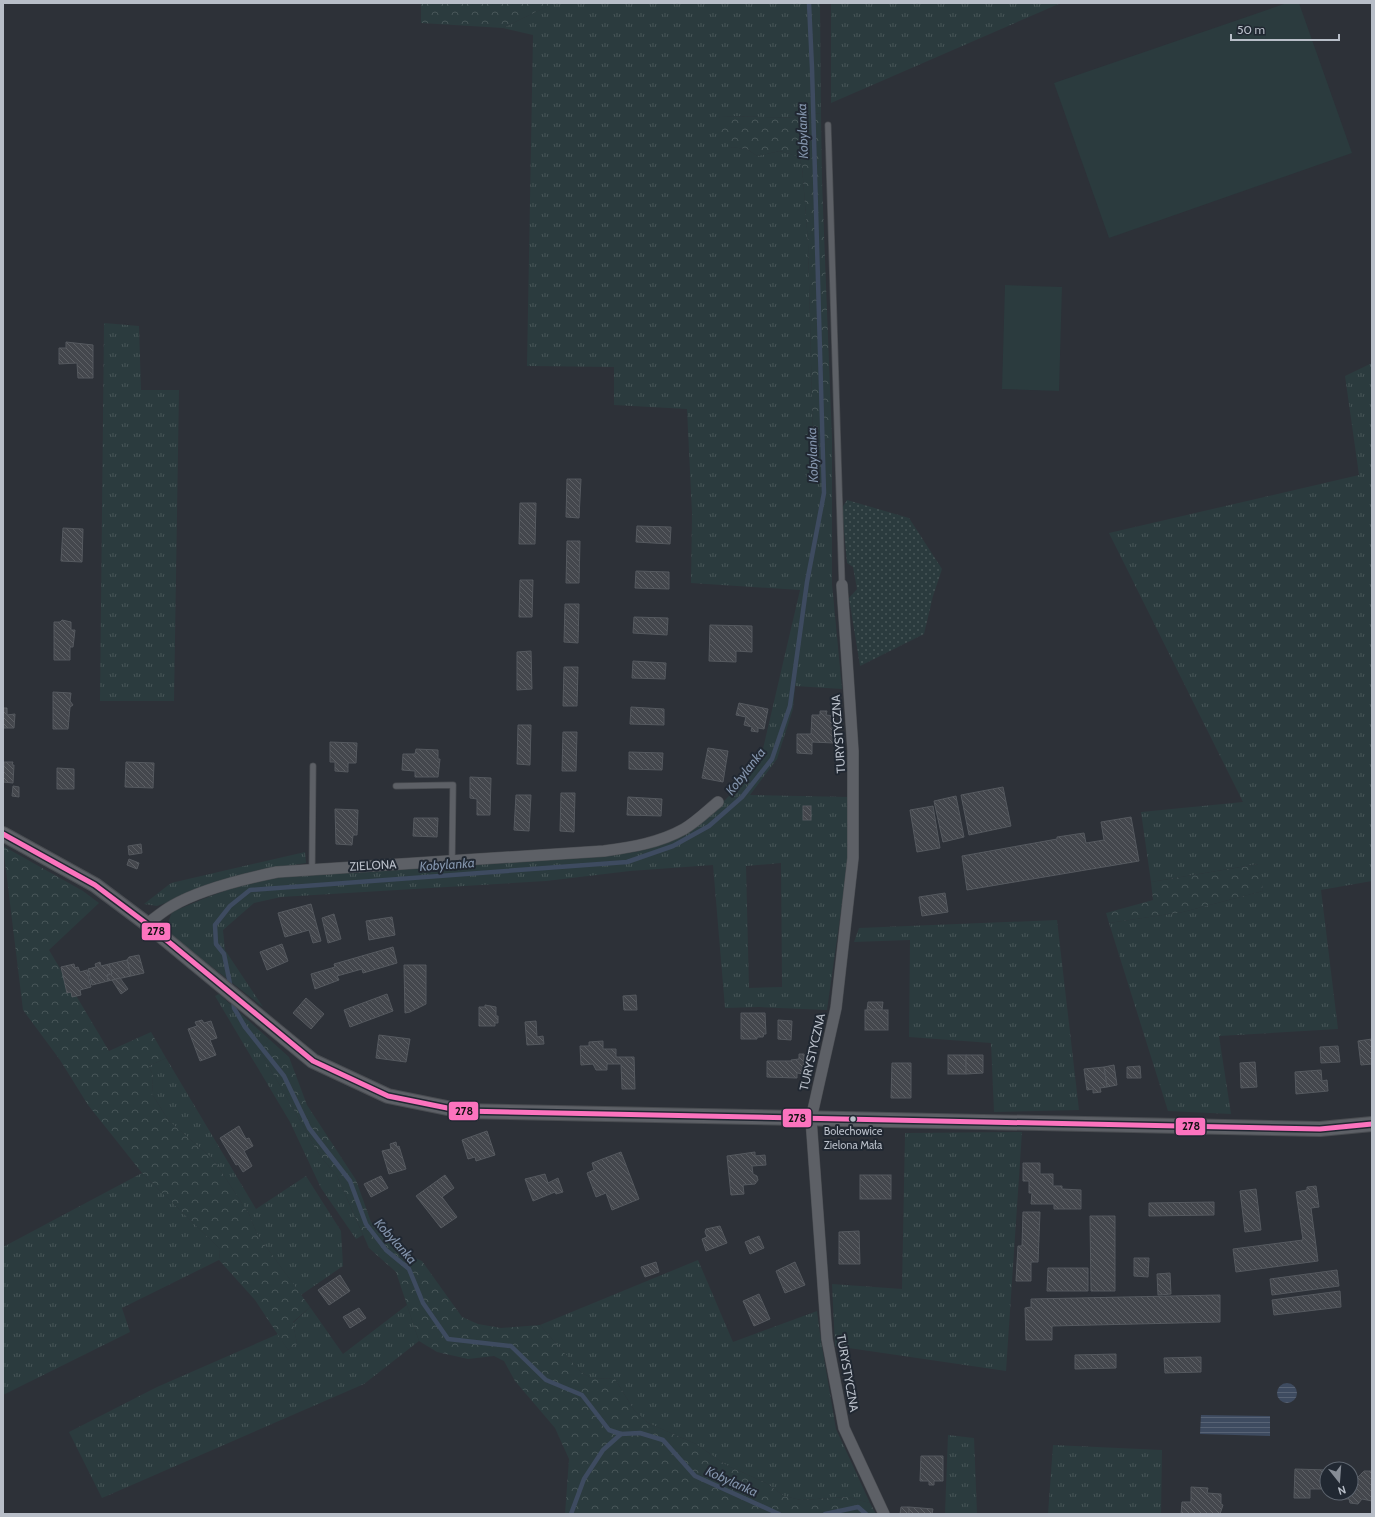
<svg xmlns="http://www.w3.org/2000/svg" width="1375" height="1517" viewBox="0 0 1375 1517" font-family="Cabin,sans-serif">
  <defs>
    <pattern id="grass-tufts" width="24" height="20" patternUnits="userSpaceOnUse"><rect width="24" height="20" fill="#2b3b3e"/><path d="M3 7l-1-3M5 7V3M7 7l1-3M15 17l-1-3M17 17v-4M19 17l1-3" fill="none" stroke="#485658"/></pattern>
    <pattern id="forest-crowns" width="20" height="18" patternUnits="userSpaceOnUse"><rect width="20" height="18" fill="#2b3b3e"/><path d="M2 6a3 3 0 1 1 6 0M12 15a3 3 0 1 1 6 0" fill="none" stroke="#485658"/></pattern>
    <pattern id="park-dots" width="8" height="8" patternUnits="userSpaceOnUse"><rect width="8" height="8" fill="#2b3b3e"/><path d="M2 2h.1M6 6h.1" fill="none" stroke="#485658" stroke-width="1.8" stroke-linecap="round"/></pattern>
    <pattern id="water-rules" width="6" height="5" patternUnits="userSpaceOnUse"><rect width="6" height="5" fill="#3e4b60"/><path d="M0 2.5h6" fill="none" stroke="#586375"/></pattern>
    <pattern id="building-back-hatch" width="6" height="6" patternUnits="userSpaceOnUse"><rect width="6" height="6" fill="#44474d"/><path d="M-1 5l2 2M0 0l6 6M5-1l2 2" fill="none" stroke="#5d6065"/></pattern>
  </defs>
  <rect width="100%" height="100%" fill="#2d3138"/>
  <!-- grass -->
  <g fill="url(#grass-tufts)" fill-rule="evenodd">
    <path d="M 548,3 L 820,3 L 821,114 L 806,112 L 805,118 L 719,116 L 730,147 L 747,149 L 757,156 L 780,151 L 799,157 L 802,166 L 808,242 L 813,441 L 832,439 L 832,584 L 842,689 L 795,686 L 793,709 L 777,759 L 750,795 L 850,797 L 849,854 L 827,1010 L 759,1007 L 725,1008 L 713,865 L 630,871 L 546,881 L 281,897 L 254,903 L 223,930 L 225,950 L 263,1007 L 165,930 L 172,912 L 203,899 L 256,879 L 396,867 L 515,862 L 635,852 L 675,838 L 716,809 L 729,796 L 762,753 L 800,590 L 691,583 L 692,513 L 687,409 L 614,405 L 614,367 L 527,366 L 533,35 L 503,28 L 548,6 ZM 781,863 L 782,987 L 749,988 L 746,866 Z"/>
    <polygon points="831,3 1061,3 831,103"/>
    <polygon points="104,323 139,326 141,390 179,390 174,701 100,701"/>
    <polygon points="1372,363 1372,881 1321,890 1338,1029 1219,1036 1231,1114 1168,1111 1109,923 1183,912 1263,891 1258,864 1151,882 1141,812 1243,802 1109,533 1359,475 1345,376"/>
    <polygon points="305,852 306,863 257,871 157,906 144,904 171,883"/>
    <polygon points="1057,920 1079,1110 994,1112 991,1043 909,1037 910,940 854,942 859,928"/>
    <polygon points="219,994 269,1039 260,1051 321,1157 337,1176 363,1235 356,1239 321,1188 290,1122 215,996"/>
    <polygon points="166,1058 256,1209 306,1176 341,1231 343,1266 301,1295 257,1234 249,1214 213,1159 169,1121 152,1094 153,1076 149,1066"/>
    <polygon points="1022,1132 1006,1371 835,1346 832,1284 902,1289 905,1133"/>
    <polygon points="142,1173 220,1249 219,1260 122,1308 130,1332 3,1395 3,1247"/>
    <polygon points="698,1260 733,1342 817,1311 821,1341 836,1429 870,1503 848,1497 801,1500 784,1496 766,1483 726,1465 696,1444 648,1423 634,1410 615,1379 591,1378 581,1372 540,1325"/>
    <polygon points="407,1305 419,1341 364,1384 102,1498 69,1432 157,1387 278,1334 288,1350 297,1344 293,1323 310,1307 343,1354"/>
    <polygon points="948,1435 974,1438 977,1514 945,1514"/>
    <polygon points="1053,1445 1162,1450 1161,1514 1048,1514"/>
  </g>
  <!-- forest -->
  <g fill="url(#forest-crowns)">
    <polygon points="421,3 548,3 548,6 503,28 421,23"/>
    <polygon points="806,112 821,114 822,182 832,439 813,441 808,242 802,166 799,157 780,151 757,156 747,149 730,147 721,133 719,116 805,118"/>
    <polygon points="3,846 83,891 99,903 49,950 109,1051 151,1032 166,1058 149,1066 153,1076 152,1094 169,1121 213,1159 249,1214 257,1234 310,1307 293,1322 297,1344 288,1350 255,1300 219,1260 220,1249 142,1173 88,1105 60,1060 23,1010"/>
    <polygon points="1259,864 1263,891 1183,912 1109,923 1106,913 1153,900 1151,882"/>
    <polygon points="269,1039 289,1057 307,1105 356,1180 371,1222 394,1249 422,1261 462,1317 478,1324 501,1328 540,1325 581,1372 591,1378 615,1379 634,1410 648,1423 696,1444 726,1465 766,1483 784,1496 801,1500 848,1497 870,1503 876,1514 565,1514 569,1459 555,1428 515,1381 504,1361 494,1356 468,1359 437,1352 419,1341 396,1272 369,1248 337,1176 321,1157 260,1051"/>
  </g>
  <!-- park -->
  <polygon fill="url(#park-dots)" points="847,500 909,518 942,569 933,596 924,634 860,666 849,598 857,589 853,567 847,563 842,508"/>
  <!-- pitch -->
  <g fill="#2b3b3e">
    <polygon points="1287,3 1299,3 1352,153 1109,238 1054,83"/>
    <polygon points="1005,285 1062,287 1059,391 1002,389"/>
  </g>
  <!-- water -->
  <g fill="url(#water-rules)">
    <circle cx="1287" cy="1393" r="10"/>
    <polygon points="1201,1415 1270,1416 1270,1436 1200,1434"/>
  </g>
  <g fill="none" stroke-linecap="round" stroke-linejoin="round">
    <!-- stream -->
    <g stroke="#3e4b60" stroke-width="4.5">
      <polyline points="231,989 224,954 216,944 215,925 230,906 250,890 627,862 673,846 709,826 742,797 772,759 790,706 807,582 824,493 812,68 809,3"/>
      <polyline points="233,1000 234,1008 245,1027 284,1076 309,1128 350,1181 366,1224 386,1250 409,1269 423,1303 448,1339 511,1346 546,1380 582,1395 609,1430 621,1434 640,1433 663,1440 695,1476 779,1514"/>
      <polyline points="571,1514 584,1479 603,1450 621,1434"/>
      <polyline points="825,1514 858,1507 866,1514"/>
    </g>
  </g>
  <!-- building -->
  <g fill="url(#building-back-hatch)" stroke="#55595f">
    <polygon points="66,342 93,345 93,378 78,378 77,363 59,364 59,348 66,348"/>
    <polygon points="567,479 581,479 579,518 566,517"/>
    <polygon points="520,503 536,503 535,544 519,544"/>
    <polygon points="637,526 671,527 670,544 636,542"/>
    <polygon points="63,528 83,529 82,562 61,561"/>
    <polygon points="567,541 580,541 579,583 566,583"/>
    <polygon points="636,571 669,572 669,589 635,588"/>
    <polygon points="520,580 533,580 532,617 519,617"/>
    <polygon points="565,604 579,604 578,643 564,642"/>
    <polygon points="634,617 668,618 667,635 633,633"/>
    <polygon points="62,620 71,622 71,630 75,630 73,647 70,647 70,660 54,660 54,622 60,622"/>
    <polygon points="710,625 752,626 752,652 736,651 736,662 709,661"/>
    <polygon points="531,651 532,689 517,690 517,652"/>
    <polygon points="633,661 666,663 665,679 632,678"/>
    <polygon points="564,667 578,667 577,706 563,706"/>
    <polygon points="53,692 71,693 70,701 73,705 70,707 68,729 53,729"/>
    <polygon points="739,703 768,709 764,729 758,728 758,732 751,731 752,727 744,725 746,717 736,715"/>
    <polygon points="631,707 664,709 664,725 630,724"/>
    <polygon points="3,708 7,708 7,715 15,714 14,728 3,728 3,731"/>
    <polygon points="820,711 827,711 826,715 835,716 834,743 812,742 812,754 797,753 797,734 811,734 812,715 820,715"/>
    <polygon points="518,725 531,725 530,765 517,764"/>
    <polygon points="563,732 577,732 576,771 562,771"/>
    <polygon points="330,742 357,743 356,763 348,763 348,772 335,771 335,762 330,762"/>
    <polygon points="708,748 728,751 723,782 702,778"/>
    <polygon points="416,749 438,750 438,759 440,759 438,777 415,777 415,771 402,770 403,754 415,754"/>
    <polygon points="629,752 663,753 662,770 629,769"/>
    <polygon points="4,762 13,762 12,765 14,765 13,783 3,782"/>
    <polygon points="126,762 154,763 153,788 125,787"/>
    <polygon points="57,768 74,769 74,789 57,789"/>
    <polygon points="470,777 491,778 490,815 477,815 477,799 470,798"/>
    <polygon points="13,786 19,787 19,797 12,796"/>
    <polygon points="1003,787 1011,826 969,835 961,795"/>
    <polygon points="561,793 575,793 574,832 560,831"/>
    <polygon points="516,795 531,795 529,831 514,830"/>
    <polygon points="956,796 964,837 943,842 934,801"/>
    <polygon points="628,797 662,799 661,816 627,815"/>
    <rect x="803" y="806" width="8" height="14"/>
    <polygon points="933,806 940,848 917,852 910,810"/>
    <polygon points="335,809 358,810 357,835 353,835 352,845 336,844"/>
    <polygon points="1131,817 1139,861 967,890 962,856 1057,839 1057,837 1084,833 1086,843 1104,840 1101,822"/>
    <polygon points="414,818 438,818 437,837 413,836"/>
    <polygon points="141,844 142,853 129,855 128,846"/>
    <polygon points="129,859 139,863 137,869 127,865"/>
    <polygon points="945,893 948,912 922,916 919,897"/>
    <polygon points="311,904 321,941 313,943 309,930 285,937 278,913"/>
    <polygon points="334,914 341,939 328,943 322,918"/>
    <polygon points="392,917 395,935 369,940 366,921"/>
    <polygon points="282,944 288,961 267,970 260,952"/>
    <polygon points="393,947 397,963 363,973 362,969 337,976 339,980 315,989 311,974 335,967 334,964"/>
    <polygon points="139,955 144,973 131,976 127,960 129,957"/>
    <polygon points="127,960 131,976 108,981 107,975 112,974 109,964"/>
    <polygon points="100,962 101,966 109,964 112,974 107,975 108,981 92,985 88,969 96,967 95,964"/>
    <polygon points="74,964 75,968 78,967 80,972 87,970 91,987 80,990 81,995 72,997 71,992 67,993 61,967"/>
    <polygon points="404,965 426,965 426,1004 410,1012 405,1013"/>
    <polygon points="120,978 128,989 121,994 112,980"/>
    <polygon points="387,994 393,1011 350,1027 344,1010"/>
    <polygon points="636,995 637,1010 624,1010 623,996"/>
    <polygon points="306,998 324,1014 311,1029 293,1013"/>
    <polygon points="868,1002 883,1002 882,1010 867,1010"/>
    <polygon points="485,1005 496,1007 496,1016 498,1016 498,1023 495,1023 495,1026 479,1026 479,1007 485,1007"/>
    <rect x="865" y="1010" width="23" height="20"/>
    <polygon points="741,1013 765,1013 766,1034 764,1034 763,1037 757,1037 757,1039 741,1039"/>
    <polygon points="202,1020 204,1023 211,1021 217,1038 210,1040 216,1055 200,1061 188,1029 197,1026 195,1022"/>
    <polygon points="778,1020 792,1021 791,1040 778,1039"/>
    <polygon points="536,1021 537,1037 543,1036 544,1044 527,1045 525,1022"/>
    <polygon points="379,1035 410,1039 406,1062 376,1058"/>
    <polygon points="1372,1039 1372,1064 1361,1065 1358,1041"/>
    <polygon points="603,1041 603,1049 616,1049 616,1057 634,1057 635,1089 622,1089 621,1064 607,1064 607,1070 596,1070 593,1064 581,1065 580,1046 589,1046 589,1042"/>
    <polygon points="1338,1046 1340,1062 1321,1063 1320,1047"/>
    <polygon points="799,1054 804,1054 804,1074 797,1073 797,1078 767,1077 767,1061 791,1061 791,1060 799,1059"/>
    <rect x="948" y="1055" width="18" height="19"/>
    <polygon points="966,1055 983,1055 983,1073 966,1074"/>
    <polygon points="1255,1062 1257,1087 1241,1088 1240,1063"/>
    <polygon points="892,1063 911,1063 911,1098 891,1098"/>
    <polygon points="1114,1065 1117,1085 1107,1087 1104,1067"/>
    <polygon points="1140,1066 1141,1078 1127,1078 1127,1067"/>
    <polygon points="1104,1067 1107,1087 1100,1088 1101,1092 1093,1093 1093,1089 1087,1090 1084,1069"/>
    <polygon points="1321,1070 1322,1081 1327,1080 1328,1091 1296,1094 1295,1072"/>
    <polygon points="239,1126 246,1139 249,1138 253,1146 244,1151 252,1166 243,1172 238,1164 236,1165 220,1138"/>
    <polygon points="487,1131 495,1155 476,1161 475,1157 468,1159 462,1140"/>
    <polygon points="396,1142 397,1147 399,1146 406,1169 389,1174 382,1151 391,1149 390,1144"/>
    <polygon points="621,1152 639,1199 612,1210 606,1193 596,1197 587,1173 594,1170 592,1163"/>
    <polygon points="755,1152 755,1156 765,1155 766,1165 752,1166 753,1174 757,1176 758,1180 755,1184 743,1185 744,1194 731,1195 727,1156"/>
    <polygon points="1023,1163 1040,1163 1040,1174 1053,1174 1053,1186 1062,1186 1062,1189 1081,1190 1081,1209 1054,1209 1054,1204 1031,1204 1032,1193 1029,1193 1029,1181 1023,1181"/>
    <polygon points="545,1174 548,1183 558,1178 563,1192 556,1194 555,1192 533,1201 525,1179"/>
    <polygon points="445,1175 454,1188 442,1197 457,1217 441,1228 416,1196"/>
    <rect x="860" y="1175" width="31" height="24"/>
    <polygon points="381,1176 388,1188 371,1197 364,1184"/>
    <polygon points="1316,1186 1319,1207 1311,1208 1318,1261 1236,1272 1233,1249 1303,1240 1296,1192 1307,1190 1307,1187"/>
    <polygon points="1256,1189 1261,1230 1245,1232 1240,1191"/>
    <polygon points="1214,1202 1214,1215 1149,1216 1149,1203"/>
    <polygon points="1023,1212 1040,1212 1038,1262 1031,1262 1031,1281 1016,1281 1018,1246 1022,1246"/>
    <polygon points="1090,1216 1115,1216 1115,1291 1091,1291"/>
    <polygon points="720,1226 727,1243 706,1251 702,1239 707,1237 705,1232 706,1229"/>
    <polygon points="859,1231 860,1264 839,1264 839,1232"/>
    <polygon points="759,1236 764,1248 750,1254 745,1242"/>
    <polygon points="1134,1258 1149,1258 1148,1277 1134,1276"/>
    <polygon points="656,1262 659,1272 645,1277 641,1267"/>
    <polygon points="795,1262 805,1285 785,1293 776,1271"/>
    <polygon points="1048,1268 1088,1268 1088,1291 1047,1291"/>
    <polygon points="1337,1270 1339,1286 1272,1295 1270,1279"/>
    <polygon points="1170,1273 1171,1294 1158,1295 1157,1274"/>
    <polygon points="340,1275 350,1291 329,1305 318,1290"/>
    <polygon points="1340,1291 1341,1307 1274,1315 1272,1300"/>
    <polygon points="759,1294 770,1319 754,1326 743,1301"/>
    <polygon points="1220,1295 1220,1322 1052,1326 1052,1340 1026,1340 1025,1308 1031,1307 1031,1299"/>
    <polygon points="359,1308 366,1318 350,1328 343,1317"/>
    <polygon points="1116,1354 1116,1368 1075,1369 1075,1355"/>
    <polygon points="1201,1357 1201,1372 1165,1373 1164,1358"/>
    <polygon points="921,1456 943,1456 943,1481 934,1481 934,1485 929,1485 929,1481 920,1481"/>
    <polygon points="1295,1469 1327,1470 1327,1489 1310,1489 1310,1498 1294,1498"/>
    <polygon points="1364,1471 1372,1471 1372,1501 1362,1499 1358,1504 1350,1503 1349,1499 1336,1499 1336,1493 1351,1493 1351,1476 1358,1477"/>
    <polygon points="1191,1487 1208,1488 1207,1493 1221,1494 1221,1504 1223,1505 1220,1514 1181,1514 1182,1502 1191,1502"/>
    <polygon points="901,1507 909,1507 909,1514 900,1514"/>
    <polygon points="909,1507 933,1509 932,1514 909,1514"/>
  </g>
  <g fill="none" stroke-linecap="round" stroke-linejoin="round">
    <!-- service casing -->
    <g stroke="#494c51" stroke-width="7">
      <g id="service">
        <polyline points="828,125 842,585"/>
        <polyline points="396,786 453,785 452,861"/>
        <polyline points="312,869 313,766"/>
      </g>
    </g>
    <!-- minor casing -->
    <g stroke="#494c51" stroke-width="12">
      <g id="minor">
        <polyline points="842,585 853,751 853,858 836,1008 811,1119 827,1339 844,1428 884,1514"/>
        <path d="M 147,924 C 155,918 163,911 172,906 C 201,889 243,879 277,872 L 604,851 C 632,847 659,843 684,829 C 696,822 707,811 718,802"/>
      </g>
    </g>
    <!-- tertiary casing -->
    <g stroke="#494c51" stroke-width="16">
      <polyline id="tertiary" points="3,834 95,885 147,924 313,1061 388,1096 462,1111 1320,1129 1372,1124"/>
    </g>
    <!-- service -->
    <use href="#service" stroke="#5d6066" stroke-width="5.5"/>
    <!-- minor -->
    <use href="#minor" stroke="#5d6066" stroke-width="11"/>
    <!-- tertiary -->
    <use href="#tertiary" stroke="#5d6066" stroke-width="14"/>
    <!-- bus-1 casing -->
    <g stroke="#212832" stroke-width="8">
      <polyline id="bus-1" points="3,834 95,885 147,924 313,1061 388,1096 462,1111 1320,1129 1372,1124"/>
    </g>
    <!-- bus-1 -->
    <use href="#bus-1" stroke="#fc73be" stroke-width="5"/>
  </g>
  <!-- markers -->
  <circle fill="#b8bec8" stroke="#212832" stroke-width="1.5" cx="853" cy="1119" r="3.5"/>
  <g text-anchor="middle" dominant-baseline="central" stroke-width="4" stroke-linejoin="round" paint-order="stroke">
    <!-- bus labels -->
    <g font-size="11" fill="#b8bec8" stroke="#212832">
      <text x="853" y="1131">Bolechowice<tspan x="853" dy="14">Zielona Mała</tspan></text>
    </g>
    <!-- street labels -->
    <g font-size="12" fill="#b8bec8" stroke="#212832">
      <text transform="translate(838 734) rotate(-94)">TURYSTYCZNA</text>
      <text transform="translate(373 865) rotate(-3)">ZIELONA</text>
      <text transform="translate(812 1052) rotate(-77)">TURYSTYCZNA</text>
      <text transform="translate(848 1373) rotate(80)">TURYSTYCZNA</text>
    </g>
    <!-- water labels -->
    <g font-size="13" font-style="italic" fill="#8394ac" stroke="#212832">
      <text transform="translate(802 131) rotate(-92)">Kobylanka</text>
      <text transform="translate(812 455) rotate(-92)">Kobylanka</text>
      <text transform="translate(745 771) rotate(-52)">Kobylanka</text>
      <text transform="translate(447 864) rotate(-4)">Kobylanka</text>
      <text transform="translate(396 1241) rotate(48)">Kobylanka</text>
      <text transform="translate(732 1481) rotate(24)">Kobylanka</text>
    </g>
  </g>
  <g stroke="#212832" stroke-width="1.5">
    <rect x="141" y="922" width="30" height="19" rx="4" fill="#fc73be"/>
    <rect x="448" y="1101" width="31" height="20" rx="4" fill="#fc73be"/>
    <rect x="782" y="1108" width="30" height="20" rx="4" fill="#fc73be"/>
    <rect x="1175" y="1117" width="31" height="19" rx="4" fill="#fc73be"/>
  </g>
  <g font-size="11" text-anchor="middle" font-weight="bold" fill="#111">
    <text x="156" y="935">278</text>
    <text x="464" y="1115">278</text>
    <text x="797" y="1122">278</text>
    <text x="1191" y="1130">278</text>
  </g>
  <!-- border -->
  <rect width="1375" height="1517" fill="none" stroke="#b8bec8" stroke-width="8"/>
  <!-- north arrow -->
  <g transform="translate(1339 1481) rotate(163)"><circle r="19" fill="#212832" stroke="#5d646e"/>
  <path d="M0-3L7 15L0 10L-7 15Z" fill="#878d96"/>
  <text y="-6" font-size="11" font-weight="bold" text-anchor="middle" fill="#b8bec8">N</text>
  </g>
  <!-- scale -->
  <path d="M1231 34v6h108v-6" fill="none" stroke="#b8bec8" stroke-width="2"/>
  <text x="1237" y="34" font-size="12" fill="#b8bec8" stroke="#212832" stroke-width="3" paint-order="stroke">50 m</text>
</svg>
